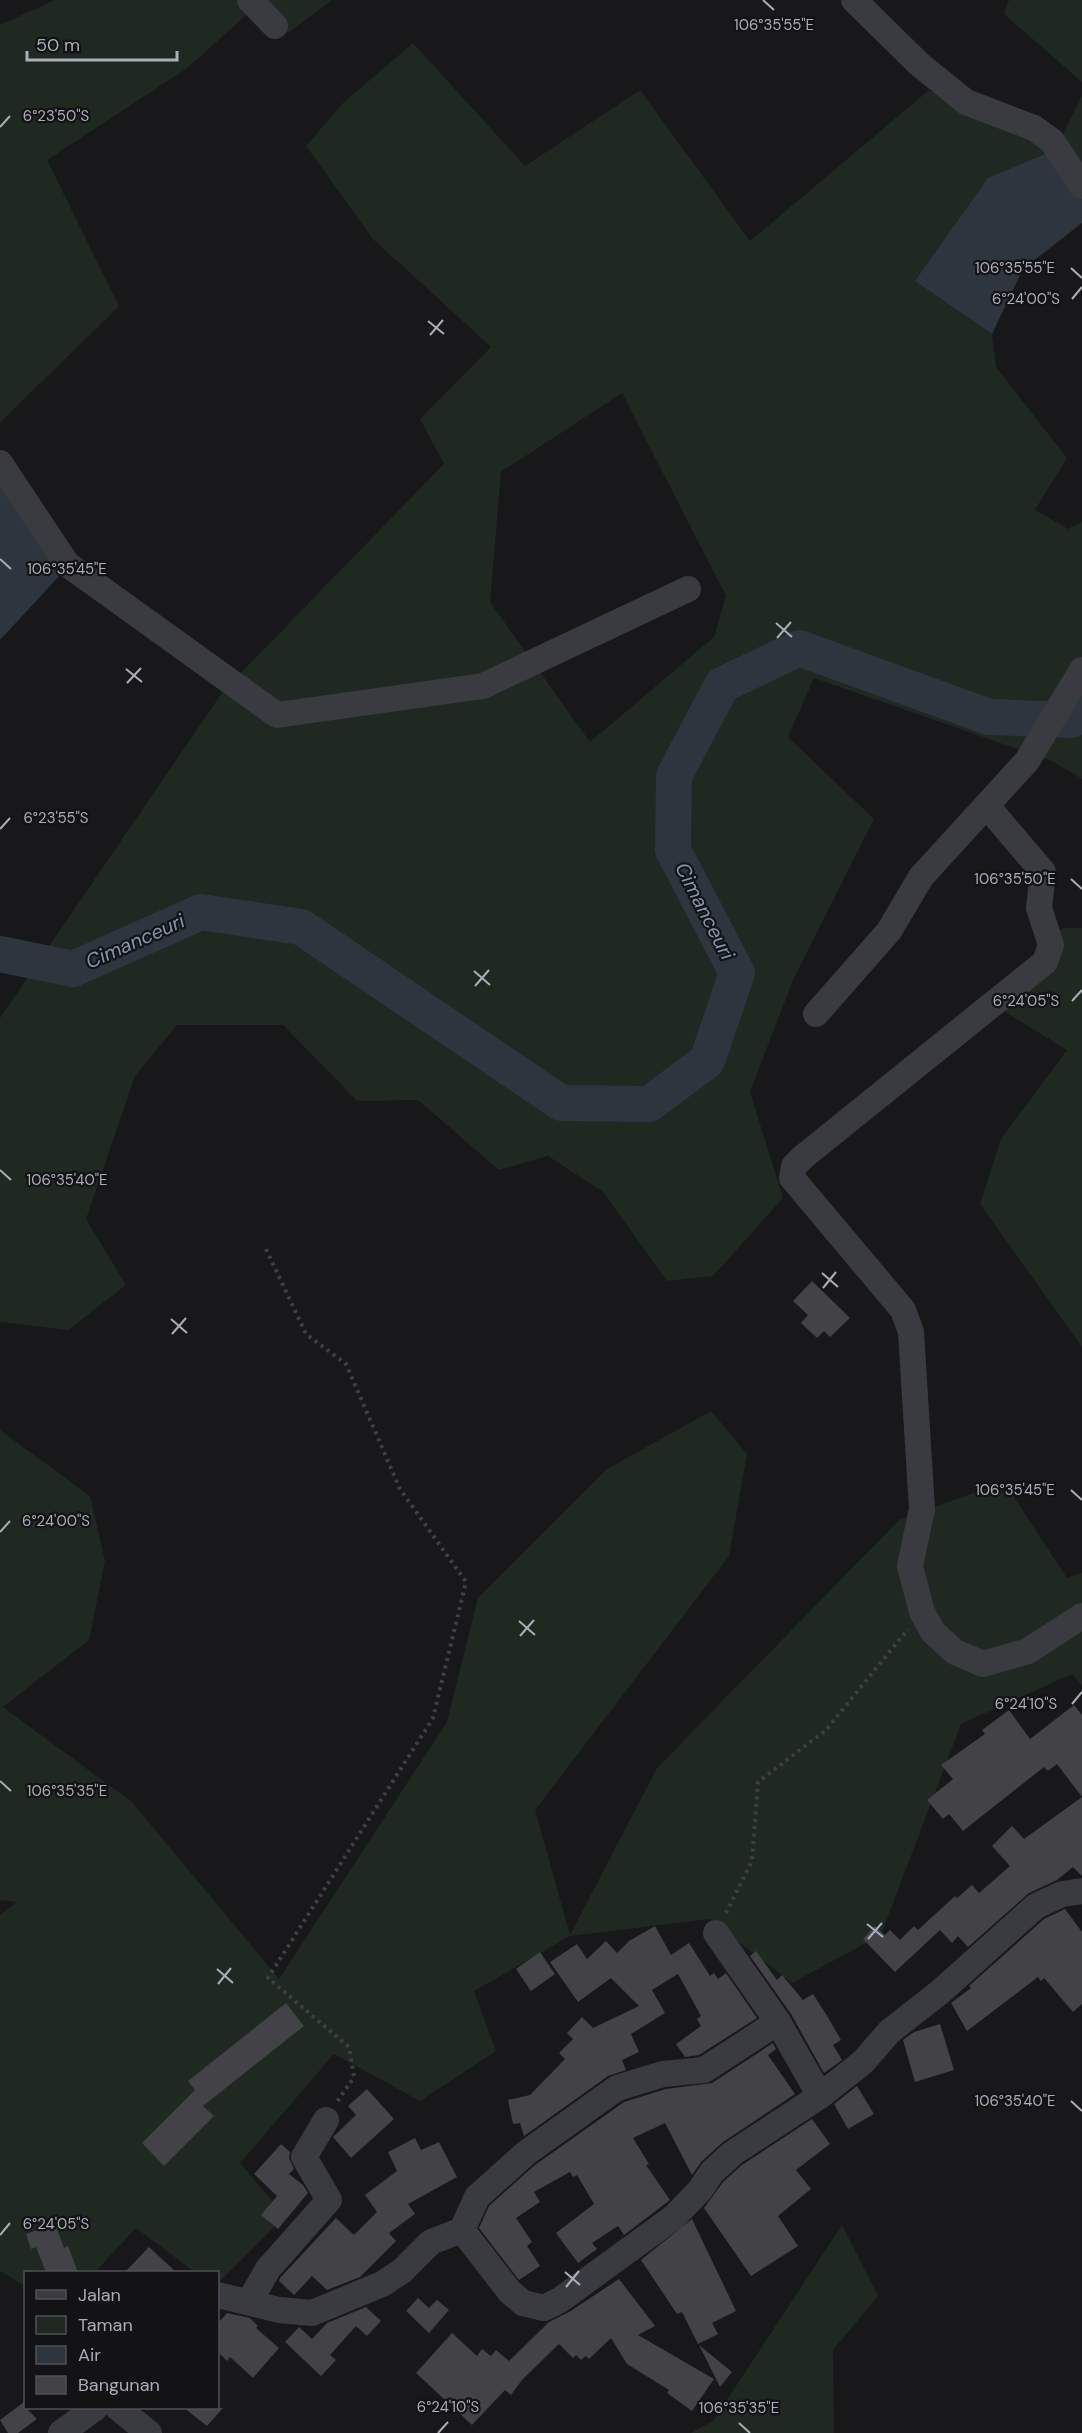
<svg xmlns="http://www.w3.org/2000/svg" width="1082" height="2433" viewBox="0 0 1082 2433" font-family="'DM Sans',sans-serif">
  <rect width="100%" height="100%" fill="#18181a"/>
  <!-- green -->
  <g fill="#1f2821" fill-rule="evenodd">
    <polygon points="55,0 332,0 288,33 260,3 186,69 47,160 119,306 0,423 0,25"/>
    <polygon points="1009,0 1082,0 1082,82 1004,14"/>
    <path d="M 413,43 L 525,166 L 640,90 L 750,241 L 929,90 L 1056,149 L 1082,95 L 1082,171 L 915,281 L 992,334 L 996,367 L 1067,458 L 1035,510 L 1068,529 L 1082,522 L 1082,779 L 1052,761 L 814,678 L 788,737 L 874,819 L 793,980 L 750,1092 L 783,1198 L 713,1276 L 667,1281 L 603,1192 L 548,1156 L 499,1170 L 418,1100 L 357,1101 L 283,1025 L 177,1025 L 135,1076 L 86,1219 L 126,1285 L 68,1330 L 0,1322 L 0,1018 L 224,690 L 444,464 L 420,419 L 491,347 L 373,239 L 306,146 L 343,103 ZM 622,393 L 726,596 L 714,637 L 590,742 L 490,602 L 501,472 Z"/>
    <polygon points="1062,928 1082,928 1082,1347 980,1204 1001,1139 1067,1050 1004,1011"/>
    <polygon points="711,1411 747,1454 729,1556 535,1810 570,1935 657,1768 899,1520 1004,1482 1067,1578 1082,1573 1082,1685 1072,1674 961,1724 881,1935 792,1983 709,1919 570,1936 474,1991 496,2051 420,2101 334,2054 240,2163 285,2216 218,2283 218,2272 195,2272 136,2228 95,2272 26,2272 25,2286 0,2271 0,1915 17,1902 0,1900 0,1430 90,1496 105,1561 89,1640 3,1707 132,1802 279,1979 447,1722 478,1598 607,1469"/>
    <polygon points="842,2225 878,2296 833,2350 834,2433 691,2433 713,2421"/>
  </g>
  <!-- water -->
  <g fill="#2d363e">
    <polygon points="1057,149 1082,171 1082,223 1023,269 992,334 915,281 988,178"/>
    <polygon points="0,466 72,562 0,640"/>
  </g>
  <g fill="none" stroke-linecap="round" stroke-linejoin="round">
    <!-- river -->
    <polyline stroke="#2d363e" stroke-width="36" points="0,954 73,969 201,912 301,927 561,1103 649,1104 707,1061 737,973 673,850 674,776 722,685 799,648 989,717 1071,720 1082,713"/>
  </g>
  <!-- building -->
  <g fill="#424247">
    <polygon points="812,1281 850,1318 830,1337 824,1331 817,1338 801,1323 808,1315 793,1301"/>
    <polygon points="1074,1705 1082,1715 1082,1876 1073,1867 1057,1880 1029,1893 968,1947 958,1936 952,1943 940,1930 895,1972 863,1939 875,1926 885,1935 890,1930 900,1940 914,1926 918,1930 955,1896 957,1898 972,1885 979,1893 1010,1866 992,1846 1012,1826 1024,1839 1082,1797 1057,1764 1048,1771 1044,1767 963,1831 949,1814 943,1819 927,1800 953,1779 941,1765 985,1734 982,1730 1009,1710 1030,1739"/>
    <polygon points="1065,1909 1082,1932 1082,2004 1073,2012 1044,1978 1041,1981 1038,1977 967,2031 951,2003 971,1988 969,1986 1044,1919"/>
    <polygon points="655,1926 671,1955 689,1943 710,1976 714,1973 718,1979 726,1973 757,2018 699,2055 685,2057 676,2044 701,2026 697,2019 701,2016 678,1974 652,1990 665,2013 631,2034 639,2052 622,2060 626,2070 608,2076 524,2136 520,2123 513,2124 508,2100 530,2095 565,2059 559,2053 573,2039 567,2033 582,2017 593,2028 639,2006 611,1978 578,2002 550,1962 577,1944 587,1959 606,1941 617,1953 629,1941"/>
    <polygon points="756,1951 777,1980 782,1975 803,2000 813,1994 829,2019 841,2040 833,2045 842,2060 824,2073 791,2014 750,1956"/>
    <polygon points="540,1952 555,1974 531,1991 516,1969"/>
    <polygon points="286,2003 304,2026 203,2106 214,2116 164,2166 142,2143 195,2090 188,2081"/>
    <polygon points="940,2024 954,2070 915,2082 903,2040 914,2032"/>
    <polygon points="773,2043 776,2049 768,2055 795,2094 723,2142 702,2161 692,2175 665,2123 633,2138 649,2164 646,2165 670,2200 624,2235 618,2226 592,2243 597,2249 578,2263 556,2233 594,2204 577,2175 573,2177 570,2172 534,2192 540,2202 516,2218 532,2242 527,2246 540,2266 519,2280 479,2228 489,2206 535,2165 624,2102 666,2089 712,2083"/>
    <polygon points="857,2086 874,2114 848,2129 834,2104"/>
    <polygon points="367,2089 394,2119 351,2158 333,2137 356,2115 348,2106"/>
    <polygon points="812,2119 830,2144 796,2170 811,2189 778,2216 798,2246 751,2276 704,2208 723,2182 742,2165"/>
    <polygon points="415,2138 421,2150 439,2142 457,2177 408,2204 415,2214 389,2233 396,2241 360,2277 327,2290 312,2276 294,2295 279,2281 280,2278 336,2218 354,2235 377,2212 365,2195 397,2171 388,2152"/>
    <polygon points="281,2144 290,2152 289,2158 294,2169 289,2174 303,2185 308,2193 278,2229 261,2215 277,2196 254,2174"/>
    <polygon points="692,2219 736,2311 712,2323 718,2334 698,2344 682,2312 677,2314 641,2260"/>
    <polygon points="55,2224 64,2248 68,2246 78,2272 46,2272 36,2247 31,2249 26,2234"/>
    <polygon points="149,2247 176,2272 125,2272"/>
    <polygon points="619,2279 655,2326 638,2335 714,2379 692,2411 667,2393 669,2390 627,2364 611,2338 589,2359 586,2356 581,2360 576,2355 573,2358 559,2344 522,2380 511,2395 505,2390 472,2425 416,2373 452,2333 477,2356 482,2349 491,2356 496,2350 509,2361 549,2322 569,2312"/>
    <polygon points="418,2298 429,2308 437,2300 449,2310 429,2333 406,2311"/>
    <polygon points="366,2307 381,2321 367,2336 356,2326 330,2355 336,2360 321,2376 285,2342 299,2327 312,2339 327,2323"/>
    <polygon points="227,2313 250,2318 258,2326 256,2328 279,2348 253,2378 230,2357 227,2361 218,2352 218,2323"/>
    <polygon points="699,2345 732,2372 720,2387"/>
    <polygon points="24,2402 26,2408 37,2419 18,2433 8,2433 0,2420"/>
    <polygon points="184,2408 223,2408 207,2426"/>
  </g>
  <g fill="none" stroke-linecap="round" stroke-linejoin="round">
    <!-- path -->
    <g stroke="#3e4046" stroke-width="4" stroke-dasharray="3 4.5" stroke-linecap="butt">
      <polyline points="266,1249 306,1334 346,1364 400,1489 466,1582 433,1718 268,1978 349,2047 354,2077 337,2102"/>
      <polyline points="726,1913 752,1861 758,1782 826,1730 908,1629"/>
    </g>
    <!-- minor -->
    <g stroke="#3a3b41" stroke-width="26">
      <polyline points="250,0 275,26"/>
      <polyline points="854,0 919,64 966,102 1034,128 1052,141 1082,186"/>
      <polyline points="0,463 67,564 277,715 483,686 688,589"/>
      <polyline points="987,806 1043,872 1039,908 1051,945 1045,962 803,1157 794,1166 792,1178 903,1310 911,1332 922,1509 910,1566 922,1612 933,1632 955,1652 983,1664 1028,1651 1082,1616"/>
      <polyline points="816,1014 889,931 921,877 1027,761 1082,670"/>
      <polyline points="716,1933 778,2022 820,2096"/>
      <polyline points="462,2230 477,2197 526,2153 617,2088 663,2074 704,2070 778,2022"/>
      <polyline points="218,2295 279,2310 312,2313 382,2284 402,2271 431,2242 462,2230 510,2292 523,2303 544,2308 560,2300 674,2217 700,2190 712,2172 733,2153 820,2096 863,2062 889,2032 940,1992 1036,1906 1062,1894 1082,1891"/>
      <polyline points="249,2302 268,2269 329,2200 304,2157 326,2120"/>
      <polyline points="118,2408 149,2433"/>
      <polyline points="61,2433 95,2408"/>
    </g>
  </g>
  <!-- ticks -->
  <path fill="none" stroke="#aaadba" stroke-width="2" d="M 763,0 L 774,10M 0,127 L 10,116M 1071,268 L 1082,278M 1072,299 L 1082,287M 428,321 L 444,334M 430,335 L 443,320M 0,559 L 11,569M 776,623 L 792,637M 777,638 L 791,622M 126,669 L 142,682M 127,683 L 141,668M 0,829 L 10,818M 1071,879 L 1082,889M 474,971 L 490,985M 475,986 L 489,970M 1072,1001 L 1082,990M 0,1170 L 11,1180M 822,1273 L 838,1287M 823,1288 L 836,1272M 171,1319 L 187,1333M 172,1334 L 186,1318M 1071,1490 L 1082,1500M 0,1532 L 10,1521M 519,1621 L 535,1635M 520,1636 L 534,1620M 1072,1704 L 1082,1692M 0,1781 L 11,1791M 867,1924 L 883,1937M 868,1939 L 882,1923M 217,1969 L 233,1983M 218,1984 L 231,1968M 1071,2101 L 1082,2111M 0,2235 L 10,2223M 565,2272 L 580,2285M 566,2287 L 579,2271M 739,2423 L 750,2433M 438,2433 L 448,2422"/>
  <g text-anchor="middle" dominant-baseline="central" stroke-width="4.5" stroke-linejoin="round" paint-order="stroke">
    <!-- water labels -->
    <g font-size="20" font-style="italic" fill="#8099b5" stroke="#131315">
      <text transform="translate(705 911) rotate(63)">Cimanceuri</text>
      <text transform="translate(135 941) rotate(-24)">Cimanceuri</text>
    </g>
  </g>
  <g font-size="15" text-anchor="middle" fill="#aaadba" stroke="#131315" stroke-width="4.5" stroke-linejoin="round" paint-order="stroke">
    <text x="774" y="30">106°35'55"E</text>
    <text x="56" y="121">6°23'50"S</text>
    <text x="1015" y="273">106°35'55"E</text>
    <text x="1026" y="304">6°24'00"S</text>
    <text x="67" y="574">106°35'45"E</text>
    <text x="56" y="823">6°23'55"S</text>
    <text x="1015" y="884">106°35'50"E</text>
    <text x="1026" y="1006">6°24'05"S</text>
    <text x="67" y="1185">106°35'40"E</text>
    <text x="1015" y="1495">106°35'45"E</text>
    <text x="56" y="1526">6°24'00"S</text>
    <text x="1026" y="1709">6°24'10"S</text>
    <text x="67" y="1796">106°35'35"E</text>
    <text x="1015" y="2106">106°35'40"E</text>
    <text x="56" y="2229">6°24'05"S</text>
    <text x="448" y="2412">6°24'10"S</text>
    <text x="739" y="2413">106°35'35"E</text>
  </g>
  <!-- legend -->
  <rect x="24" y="2271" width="195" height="138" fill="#131315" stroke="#4f5157" stroke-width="1.5"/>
  <rect x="36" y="2290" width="30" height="9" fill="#3a3b41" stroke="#4f5157" stroke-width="1.5"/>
  <text x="78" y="2301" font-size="18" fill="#aaadba">Jalan</text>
  <rect x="36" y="2316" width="30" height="18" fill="#1f2821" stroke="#4f5157" stroke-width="1.5"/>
  <text x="78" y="2331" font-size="18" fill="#aaadba">Taman</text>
  <rect x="36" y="2346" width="30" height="18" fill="#2d363e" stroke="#4f5157" stroke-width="1.5"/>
  <text x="78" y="2361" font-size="18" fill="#aaadba">Air</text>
  <rect x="36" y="2376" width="30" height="18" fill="#424247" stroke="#4f5157" stroke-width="1.5"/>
  <text x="78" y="2391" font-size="18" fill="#aaadba">Bangunan</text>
  <!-- scale -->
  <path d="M27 51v9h150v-9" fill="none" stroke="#aaadba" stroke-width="3"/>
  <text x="36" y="51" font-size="18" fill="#aaadba" stroke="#131315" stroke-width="4.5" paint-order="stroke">50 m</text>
</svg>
